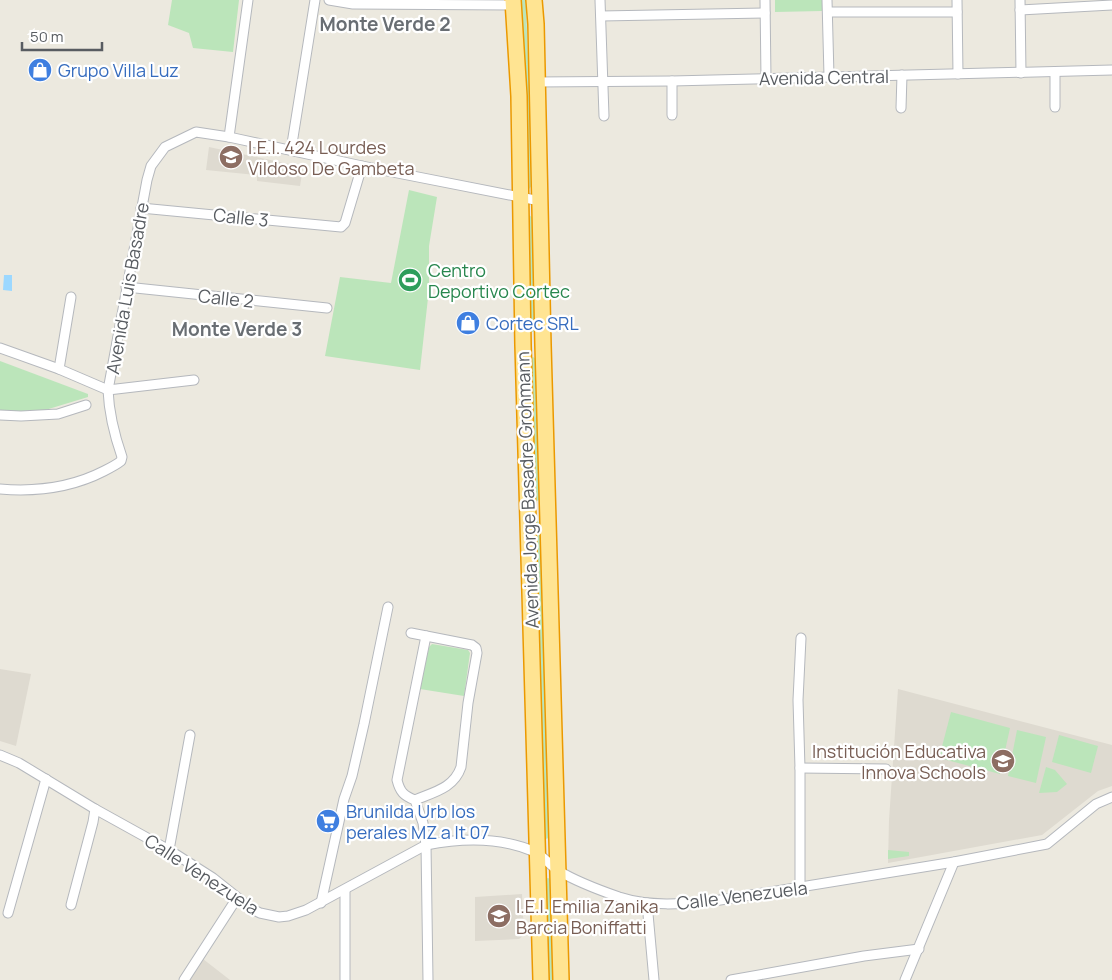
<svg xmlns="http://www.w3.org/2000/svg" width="1112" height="980" viewBox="0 0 1112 980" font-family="Manrope,sans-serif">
  <rect width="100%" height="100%" fill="#ece9df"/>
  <!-- education -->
  <g fill="#dedad0">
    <polygon points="209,147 303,167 300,186 257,181 257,175 206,170"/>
    <polygon points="0,669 31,674 16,746 0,741"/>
    <polygon points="898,689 1112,745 1112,786 1098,791 1042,835 888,863 889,820"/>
    <polygon points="522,894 524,935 519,939 475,941 475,897"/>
    <polygon points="203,959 230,980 189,980"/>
  </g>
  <!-- green -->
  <g fill="#bbe5ba">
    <polygon points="172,0 239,0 233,52 193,48 189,33 168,25"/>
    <polygon points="519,0 525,0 526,8 533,184 529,189 526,186"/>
    <polygon points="775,0 822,0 822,11 775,12"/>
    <polygon points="409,190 437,197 429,246 429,289 420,370 325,356 340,277 391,283"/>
    <polygon points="529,215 533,218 537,327 533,332 529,331 525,217"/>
    <polygon points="533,357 537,360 540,498 538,501 535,500 533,497 530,359"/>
    <polygon points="0,361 88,394 88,397 42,411 0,411"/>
    <polygon points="537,521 541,524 549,836 547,839 542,836 534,522"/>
    <polygon points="432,644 468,650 470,653 464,696 420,689 429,647"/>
    <polygon points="951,712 1010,728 1000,774 939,758"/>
    <polygon points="1017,730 1046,737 1036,783 1008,776"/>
    <polygon points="1059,735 1098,746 1091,773 1052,762"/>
    <polygon points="1046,767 1055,770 1067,784 1057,792 1039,793"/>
    <polygon points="888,850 909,852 909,856 888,859"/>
    <polygon points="548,878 552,880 555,980 547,980 545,879"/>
  </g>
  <!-- water -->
  <polygon fill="#9cd8ff" points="4,275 12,275 12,291 3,290"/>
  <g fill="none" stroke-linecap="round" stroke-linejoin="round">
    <!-- minor casing -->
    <g stroke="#b5b8bd" stroke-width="11">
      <g id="minor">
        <polyline points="329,0 353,4 514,5"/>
        <polyline points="600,0 604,116"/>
        <polyline points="765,0 766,78"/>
        <polyline points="827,0 829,76"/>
        <polyline points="957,0 958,74"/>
        <polyline points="1020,0 1021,73"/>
        <polyline points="1020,10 1112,5"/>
        <polyline points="828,12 957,12"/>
        <polyline points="601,16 765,13"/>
        <polyline points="1055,72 1055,107"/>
        <polyline points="672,81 672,115"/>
        <polyline points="536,82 672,81 1112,70"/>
        <polyline points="901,108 902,75"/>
        <polyline points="229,137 248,0"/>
        <polyline points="291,150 315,0"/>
        <polyline points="141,208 341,227 345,223 362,166"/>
        <polyline points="126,287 327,308"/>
        <polyline points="0,348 59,369 108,390 194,380"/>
        <polyline points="59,369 71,297"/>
        <polyline points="0,415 21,416 58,414 86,405"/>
        <path d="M 0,489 C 36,492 71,488 104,471 C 110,468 116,465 121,461 L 122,457 C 114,434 109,414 108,390 L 147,180 L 151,166 L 165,147 L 196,132 L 229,137 L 362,166 L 540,201"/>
        <path d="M 411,633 L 472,645 L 476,648 L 477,653 L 468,703 L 461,767 C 454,788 434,792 415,800"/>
        <path d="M 426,636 L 397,780 C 400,792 404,796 415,800 L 423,823 L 426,845 L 428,980"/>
        <path d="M 0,755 L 19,763 L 95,809 L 169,850 L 213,878 L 252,909 L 260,913 L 279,917 L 288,916 L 306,910 L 426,845 C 462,838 501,837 535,852 C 544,856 550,866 559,871 C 577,882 599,890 619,897 C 650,907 682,904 714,901 L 954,862 L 1047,844 L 1096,804 L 1112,797"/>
        <polyline points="800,768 886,769"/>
        <polyline points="169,850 190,735"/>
        <polyline points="800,887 800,768 798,700 801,638"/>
        <polyline points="345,890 345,980"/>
        <polyline points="321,903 344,799 352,776 364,724 388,607"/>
        <polyline points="647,903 654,980"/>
        <polyline points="71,905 93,822 95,809"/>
        <polyline points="8,913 46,779"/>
        <polyline points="184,980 237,898"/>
        <polyline points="731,980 864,956 919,949"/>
        <polyline points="905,980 954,862"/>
      </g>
    </g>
    <!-- trunk casing -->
    <g stroke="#eb9900" stroke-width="18">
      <g id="trunk">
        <polyline points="513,0 519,96 523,345 541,980"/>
        <polyline points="534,0 536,24 543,345 561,980"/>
      </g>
    </g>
    <!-- minor -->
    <use href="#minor" stroke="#fff" stroke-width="9"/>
    <!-- trunk -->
    <use href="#trunk" stroke="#ffe492" stroke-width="15"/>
  </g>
  <!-- icons -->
  <defs>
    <g id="shop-disc" transform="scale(1.25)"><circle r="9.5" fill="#3f7fe0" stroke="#fff"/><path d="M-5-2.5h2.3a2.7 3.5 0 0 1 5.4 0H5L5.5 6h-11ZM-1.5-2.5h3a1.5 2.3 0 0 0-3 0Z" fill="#fff"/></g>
    <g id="school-disc" transform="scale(1.25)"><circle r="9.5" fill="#8d6e63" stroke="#fff"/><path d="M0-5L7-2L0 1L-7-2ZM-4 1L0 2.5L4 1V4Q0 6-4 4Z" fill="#fff"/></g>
    <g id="stadium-disc" transform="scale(1.25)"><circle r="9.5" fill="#2e9e5b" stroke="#fff"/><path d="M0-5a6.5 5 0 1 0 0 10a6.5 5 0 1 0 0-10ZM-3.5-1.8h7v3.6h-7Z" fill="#fff"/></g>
    <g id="supermarket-disc" transform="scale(1.25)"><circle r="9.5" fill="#3f7fe0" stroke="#fff"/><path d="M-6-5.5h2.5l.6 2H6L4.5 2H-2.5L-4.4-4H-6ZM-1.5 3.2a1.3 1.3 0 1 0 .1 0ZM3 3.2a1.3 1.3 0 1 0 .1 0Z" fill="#fff"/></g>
  </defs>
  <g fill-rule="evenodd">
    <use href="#shop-disc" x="40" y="70"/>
    <use href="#school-disc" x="231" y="157"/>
    <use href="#stadium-disc" x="410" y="280"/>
    <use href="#shop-disc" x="468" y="323"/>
    <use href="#school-disc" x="1003" y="761"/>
    <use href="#supermarket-disc" x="328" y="821"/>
    <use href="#school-disc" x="499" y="916"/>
  </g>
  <g text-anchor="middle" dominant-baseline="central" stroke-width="4.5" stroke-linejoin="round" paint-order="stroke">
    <!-- shop labels -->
    <g font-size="18" fill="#366cbe" stroke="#fff" text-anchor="start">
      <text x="58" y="70">Grupo Villa Luz</text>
      <text x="486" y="323">Cortec SRL</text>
      <text x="346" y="811">Brunilda Urb los<tspan x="346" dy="21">perales MZ a lt 07</tspan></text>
    </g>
    <!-- street labels -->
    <g font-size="18" fill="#585c61" stroke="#fff">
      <text transform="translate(824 77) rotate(-1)">Avenida Central</text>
      <text transform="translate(241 217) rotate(6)">Calle 3</text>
      <text transform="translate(127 288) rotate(-80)">Avenida Luis Basadre</text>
      <text transform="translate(226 298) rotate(6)">Calle 2</text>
      <text transform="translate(527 490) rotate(-92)">Avenida Jorge Basadre Grohmann</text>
      <text transform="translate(202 874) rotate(33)">Calle Venezuela</text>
      <text transform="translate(742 895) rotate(-7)">Calle Venezuela</text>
    </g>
    <!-- education labels -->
    <g font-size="18" fill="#785e54" stroke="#fff" text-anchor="start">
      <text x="248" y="147">I.E.I. 424 Lourdes<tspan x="248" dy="21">Vildoso De Gambeta</tspan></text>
      <text x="986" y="751" text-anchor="end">Institución Educativa<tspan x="986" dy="21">Innova Schools</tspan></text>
      <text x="516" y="906">I.E.I. Emilia Zanika<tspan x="516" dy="21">Barcia Boniffatti</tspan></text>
    </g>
    <!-- leisure labels -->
    <g font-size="18" fill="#27864d" stroke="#fff" text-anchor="start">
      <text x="428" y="270">Centro<tspan x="428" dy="21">Deportivo Cortec</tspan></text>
    </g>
    <!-- neighbourhood labels -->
    <g font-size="19" font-weight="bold" fill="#696e73" stroke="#fff">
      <text x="385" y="24">Monte Verde 2</text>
      <text x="237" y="329">Monte Verde 3</text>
    </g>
  </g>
  <!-- scale -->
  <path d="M22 42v8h80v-8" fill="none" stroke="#585c61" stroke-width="2.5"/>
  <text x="30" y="42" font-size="15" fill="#585c61" stroke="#ffffff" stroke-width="4" paint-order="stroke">50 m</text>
</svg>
